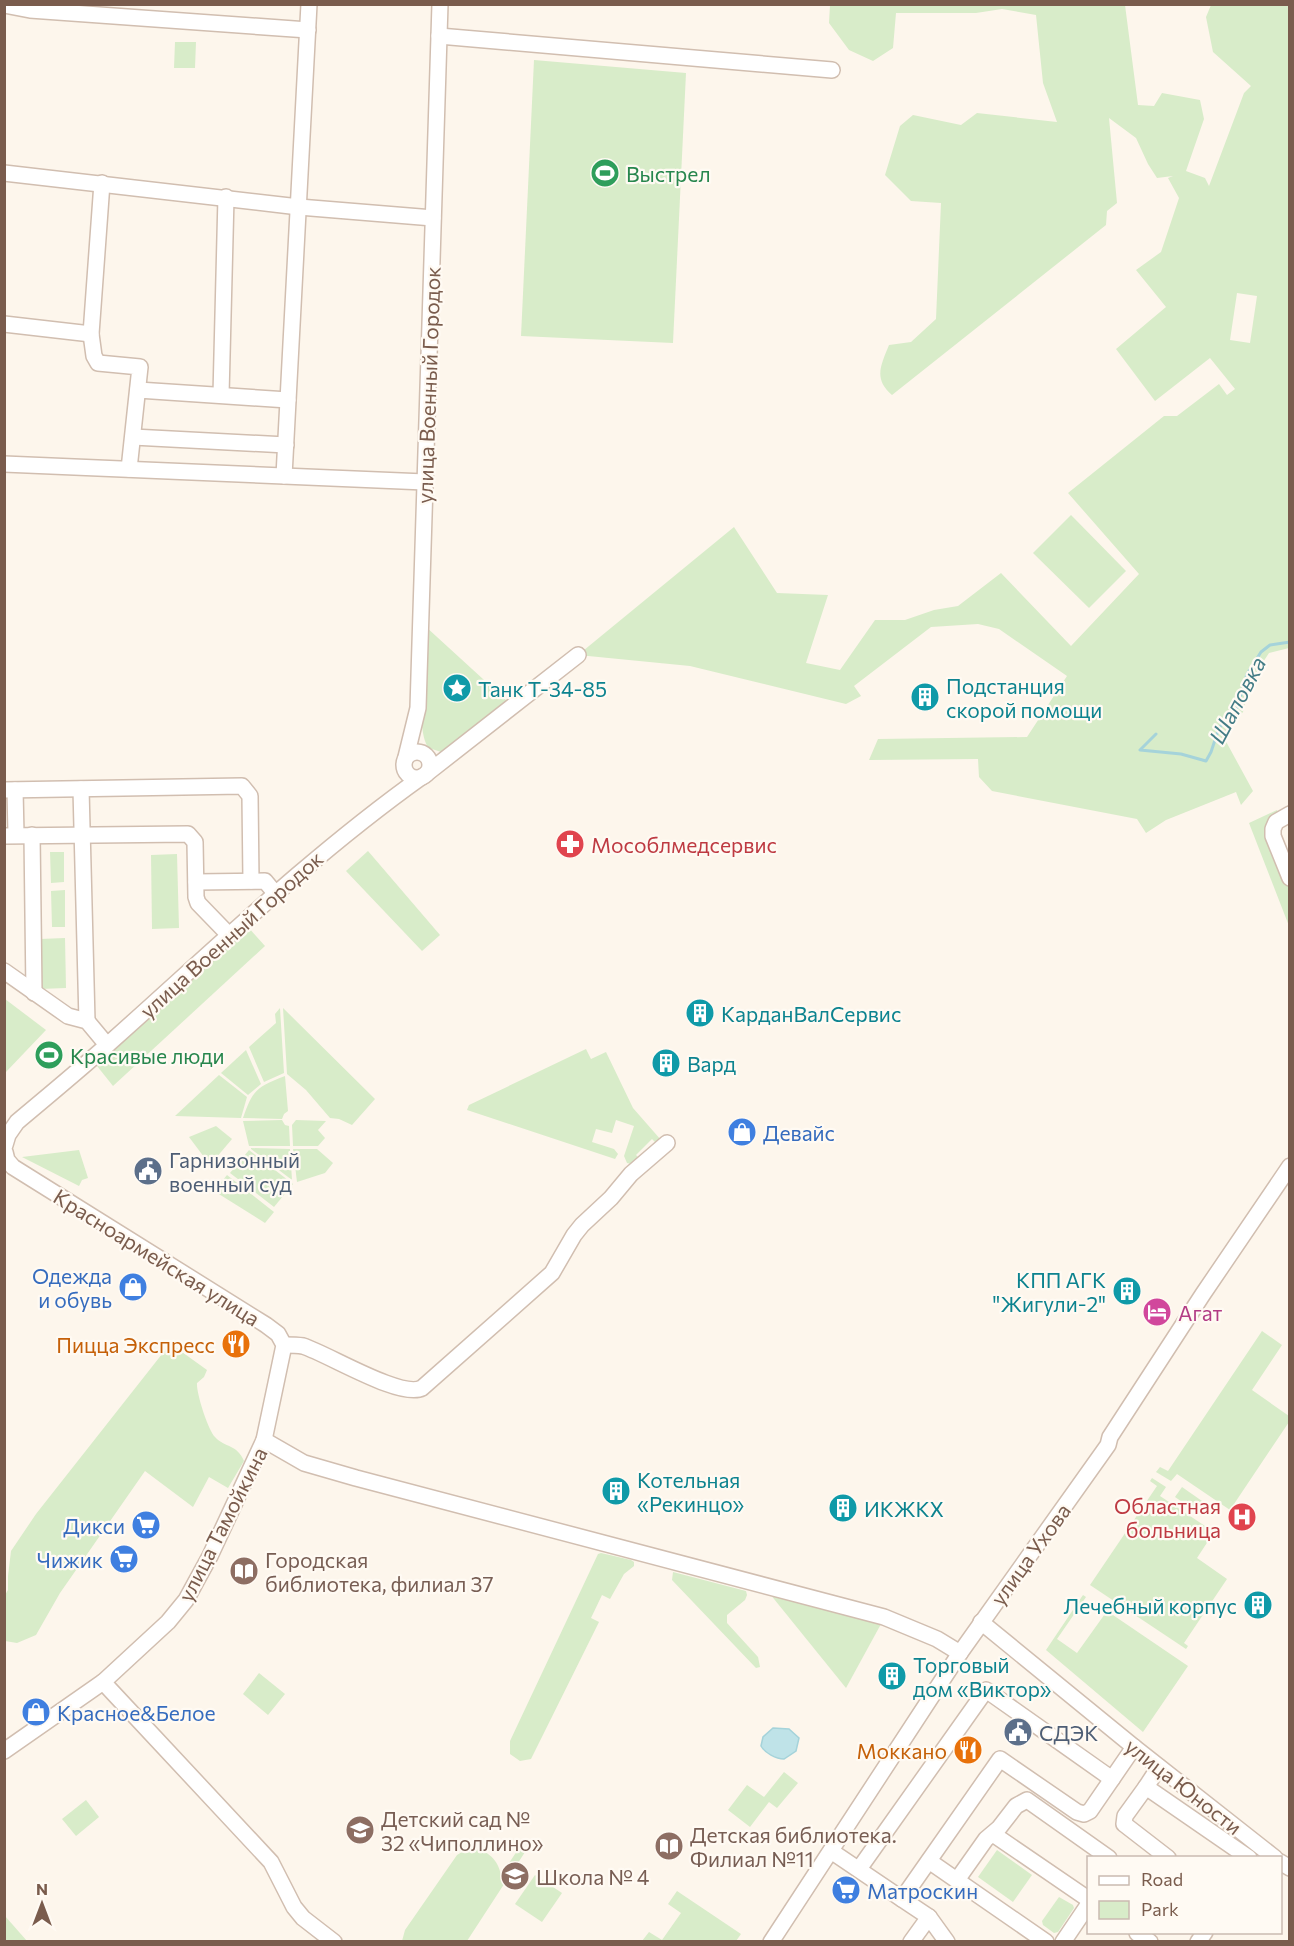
<svg xmlns="http://www.w3.org/2000/svg" width="1294" height="1946" viewBox="0 0 1294 1946" font-family="Commissioner,sans-serif">
  <rect width="100%" height="100%" fill="#fdf6ec"/>
  <!-- green -->
  <g fill="#d8ecc9" fill-rule="evenodd">
    <path d="M 830,5 L 1125,5 L 1138,105 L 1154,106 L 1162,93 L 1200,100 L 1204,119 L 1186,171 L 1205,178 L 1209,186 L 1244,93 L 1251,86 L 1213,52 L 1206,17 L 1211,5 L 1289,5 L 1289,648 L 1269,653 L 1250,682 L 1243,712 L 1223,736 L 1253,791 L 1241,805 L 1236,792 L 1166,820 L 1146,833 L 1137,819 L 992,791 L 979,777 L 978,759 L 869,760 L 878,739 L 1027,737 L 1067,676 L 999,629 L 978,624 L 931,627 L 854,686 L 861,696 L 846,704 L 690,666 L 578,655 L 734,527 L 777,593 L 828,595 L 806,663 L 840,670 L 875,620 L 905,620 L 934,610 L 958,606 L 1001,573 L 1071,646 L 1139,574 L 1068,493 L 1164,416 L 1177,416 L 1219,384 L 1227,395 L 1235,389 L 1210,358 L 1155,401 L 1116,349 L 1166,307 L 1136,270 L 1161,252 L 1179,198 L 1168,178 L 1173,176 L 1157,178 L 1148,164 L 1136,138 L 1109,118 L 1117,203 L 1107,211 L 1106,225 L 892,395 C 873,379 881,365 889,345 L 911,342 L 936,319 L 941,203 L 911,201 L 885,175 L 900,126 L 913,115 L 961,125 L 977,113 L 1057,122 L 1043,83 L 1036,15 L 1002,9 L 976,13 L 896,13 L 893,48 L 873,61 L 849,50 L 829,23 ZM 1237,293 L 1257,296 L 1250,343 L 1230,340 Z"/>
    <polygon points="175,42 196,42 195,68 174,68"/>
    <polygon points="534,60 686,73 673,343 521,336"/>
    <polygon points="1071,515 1126,571 1089,608 1033,553"/>
    <path d="M 425,626 L 507,701 L 441,752 L 429,748 C 415,733 423,649 425,626 Z"/>
    <polygon points="1277,810 1280,818 1276,822 1289,878 1289,926 1249,823"/>
    <polygon points="368,851 440,935 422,951 346,871"/>
    <polygon points="50,852 64,852 64,882 51,883"/>
    <polygon points="177,854 179,928 152,929 151,855"/>
    <polygon points="65,890 65,927 52,927 51,891"/>
    <polygon points="248,927 265,946 113,1086 97,1066"/>
    <polygon points="65,938 66,988 40,989 40,939"/>
    <polygon points="5,999 46,1030 5,1073"/>
    <polygon points="280,1008 284,1073 264,1082 249,1047 276,1023 275,1014"/>
    <polygon points="283,1008 375,1099 352,1125 339,1119 330,1118 306,1090 287,1074"/>
    <polygon points="586,1049 591,1059 606,1052 633,1108 661,1140 657,1144 652,1139 636,1155 641,1160 631,1164 627,1163 624,1156 634,1126 616,1120 612,1133 596,1129 592,1142 614,1149 618,1154 615,1159 467,1110 469,1105"/>
    <polygon points="246,1050 261,1084 248,1095 221,1073"/>
    <polygon points="219,1075 247,1097 241,1118 175,1116"/>
    <path d="M 285,1076 L 288,1111 L 284,1114 L 282,1119 L 243,1118 C 253,1089 257,1087 285,1076 Z"/>
    <polygon points="282,1120 285,1125 289,1126 290,1146 249,1146 243,1121"/>
    <polygon points="296,1120 326,1121 318,1130 325,1138 318,1146 293,1146 292,1125"/>
    <polygon points="216,1126 232,1139 210,1165 189,1137"/>
    <polygon points="251,1148 290,1149 292,1180 251,1149"/>
    <polygon points="293,1149 317,1149 333,1163 325,1173 297,1182"/>
    <polygon points="79,1150 88,1178 82,1180 79,1186 22,1157"/>
    <polygon points="249,1150 293,1184 274,1207 230,1173"/>
    <polygon points="227,1175 274,1212 265,1223 214,1191"/>
    <polygon points="1262,1331 1282,1345 1252,1390 1289,1416 1289,1422 1230,1510 1177,1474 1171,1481 1156,1472 1160,1467 1168,1471"/>
    <path d="M 175,1347 L 207,1370 L 204,1377 L 197,1383 C 196,1392 208,1430 215,1437 C 225,1448 237,1444 244,1461 L 228,1488 L 209,1477 L 193,1507 L 145,1471 L 60,1593 L 36,1635 L 17,1643 L 5,1641 L 5,1595 L 8,1590 L 8,1576 L 11,1551 L 36,1514 L 166,1349 Z"/>
    <polygon points="1152,1478 1166,1487 1160,1496 1214,1532 1197,1558 1227,1579 1184,1643 1188,1646 1186,1649 1090,1585 1157,1486 1150,1481"/>
    <polygon points="1182,1487 1202,1501 1195,1511 1175,1497"/>
    <polygon points="601,1553 631,1560 634,1562 634,1566 624,1574 610,1599 602,1595 591,1618 599,1622 531,1759 520,1761 510,1754 510,1741 598,1554"/>
    <polygon points="673,1572 746,1591 747,1595 745,1600 727,1615 727,1623 758,1657 760,1667 756,1668 672,1580"/>
    <polygon points="770,1594 881,1624 846,1688"/>
    <polygon points="1083,1595 1086,1597 1057,1639 1077,1653 1107,1611 1188,1666 1143,1732 1046,1650"/>
    <polygon points="259,1673 285,1694 268,1715 243,1694"/>
    <polygon points="784,1772 798,1783 777,1808 769,1802 750,1827 728,1810 747,1785 764,1797"/>
    <polygon points="86,1800 99,1817 76,1836 62,1819"/>
    <path d="M 521,1845 L 527,1849 L 467,1941 L 402,1941 L 405,1930 L 457,1855 C 476,1842 497,1853 501,1875 Z"/>
    <polygon points="997,1850 1032,1875 1013,1902 978,1877"/>
    <polygon points="535,1875 562,1893 542,1922 515,1904"/>
    <polygon points="677,1891 741,1934 736,1941 642,1941 649,1932 662,1940 681,1913 668,1904"/>
    <polygon points="1059,1897 1073,1905 1074,1908 1058,1932 1054,1933 1043,1925 1042,1921"/>
    <polygon points="4,1916 5,1916 27,1941 5,1941"/>
  </g>
  <!-- water -->
  <path fill="#bfe3e8" stroke="#a5d3da" stroke-width="1.5" d="M 773,1728 L 789,1729 L 799,1738 L 796,1751 L 784,1759 C 776,1759 765,1753 761,1746 L 763,1737 Z"/>
  <g fill="none" stroke-linecap="round" stroke-linejoin="round">
    <!-- stream -->
    <polyline stroke="#a5d3da" stroke-width="3" points="1156,734 1140,750 1181,754 1206,761 1211,752 1219,728 1237,708 1247,674 1261,652 1270,645 1290,642"/>
    <!-- minor casing -->
    <g stroke="#d1beb0" stroke-width="18">
      <g id="minor">
        <polyline points="4,5 30,10 308,30"/>
        <polyline points="439,36 832,70"/>
        <polyline points="4,173 299,207 433,218"/>
        <polyline points="102,183 91,334 94,356 98,363 140,367 129,469"/>
        <polyline points="4,324 91,334"/>
        <polyline points="138,390 288,400"/>
        <polyline points="221,395 226,197"/>
        <polyline points="133,437 286,445"/>
        <polyline points="4,464 425,482"/>
        <polyline points="284,476 309,4"/>
        <circle cx="417" cy="765" r="13"/>
        <polyline points="406,757 418,708 440,4"/>
        <polyline points="426,774 578,655"/>
        <polyline points="81,789 87,1021"/>
        <polyline points="4,790 242,786 250,796 251,881"/>
        <polyline points="15,790 16,835"/>
        <polyline points="1290,814 1276,822 1273,829 1273,836 1290,878"/>
        <polyline points="32,835 34,993"/>
        <polyline points="4,836 188,834 195,842 196,897 198,903 229,935"/>
        <polyline points="196,882 265,881 275,893"/>
        <polyline points="4,971 68,1016 87,1021 107,1045"/>
        <path d="M 5,1145 L 8,1135 L 17,1122 C 49,1095 82,1068 114,1039 C 215,949 312,855 423,776"/>
        <path d="M 284,1345 C 290,1345 297,1345 303,1346 C 328,1354 401,1399 422,1388 L 552,1273 L 574,1235 L 582,1225 L 611,1198 L 631,1174 L 667,1143"/>
        <polyline points="264,1440 304,1463 356,1478 884,1617 937,1639 960,1653"/>
        <polyline points="981,1622 1134,1747 1275,1858"/>
        <polyline points="103,1682 271,1862 294,1907 303,1918 334,1942"/>
        <polyline points="4,1751 103,1682 168,1622 186,1600 210,1556 264,1440 284,1345 278,1334 266,1325 13,1167 7,1160 5,1152"/>
        <polyline points="1159,1767 1146,1787 1249,1858"/>
        <polyline points="1146,1787 1125,1816 1124,1824 1168,1858"/>
        <polyline points="993,1834 1088,1899"/>
        <polyline points="831,1851 902,1899 1000,1759 1077,1812 1084,1814 1090,1811 1134,1747"/>
        <polyline points="929,1861 1046,1942"/>
        <polyline points="1280,1862 1290,1868"/>
        <polyline points="859,1869 986,1690 1112,1779"/>
        <polyline points="957,1880 986,1839 999,1828 1016,1806 1027,1800 1109,1858"/>
        <polyline points="902,1899 929,1917 911,1942"/>
        <polyline points="929,1917 947,1942"/>
        <polyline points="1137,1933 1150,1942"/>
        <polyline points="771,1942 960,1653 1108,1445 1110,1437 1203,1294 1290,1166"/>
        <polyline points="1063,1942 1088,1905"/>
        <polyline points="1198,1942 1205,1932"/>
      </g>
    </g>
    <!-- minor -->
    <use href="#minor" stroke="#fff" stroke-width="15"/>
  </g>
  <!-- icons -->
  <defs>
    <g id="stadium-disc" transform="scale(1.5)"><circle r="9.5" fill="#2e9e5b" stroke="#fffaf3"/><path d="M0-5a6.5 5 0 1 0 0 10a6.5 5 0 1 0 0-10ZM-3.5-1.8h7v3.6h-7Z" fill="#fff"/></g>
    <g id="sight-disc" transform="scale(1.5)"><circle r="9.5" fill="#0f9aa8" stroke="#fffaf3"/><path d="M0-6L1.8-2.2L6-1.7L2.9 1.2L3.7 5.4L0 3.3L-3.7 5.4L-2.9 1.2L-6-1.7L-1.8-2.2Z" fill="#fff"/></g>
    <g id="building-disc" transform="scale(1.5)"><circle r="9.5" fill="#0f9aa8" stroke="#fffaf3"/><path d="M-4-6H4V6H1V3H-1V6H-4ZM-2.5-4.3h1.7v1.8h-1.7ZM.8-4.3h1.7v1.8H.8ZM-2.5-1h1.7V.8h-1.7ZM.8-1h1.7V.8H.8Z" fill="#fff"/></g>
    <g id="pharmacy-disc" transform="scale(1.5)"><circle r="9.5" fill="#e0444e" stroke="#fffaf3"/><path d="M-2-6h4v4h4v4h-4v4h-4v-4h-4v-4h4Z" fill="#fff"/></g>
    <g id="shop-disc" transform="scale(1.5)"><circle r="9.5" fill="#3f7fe0" stroke="#fffaf3"/><path d="M-5-2.5h2.3a2.7 3.5 0 0 1 5.4 0H5L5.5 6h-11ZM-1.5-2.5h3a1.5 2.3 0 0 0-3 0Z" fill="#fff"/></g>
    <g id="civic-disc" transform="scale(1.5)"><circle r="9.5" fill="#5c6f8a" stroke="#fffaf3"/><path d="M-.6-6.5H3V-4.5H.6V-3L4-1V1h2V6H-6V1h2V-1L-.6-3ZM-1.2 2.5V6h2.4V2.5Z" fill="#fff"/></g>
    <g id="hotel-disc" transform="scale(1.5)"><circle r="9.5" fill="#d1479c" stroke="#fffaf3"/><path d="M-6-4.5h1.5V1H6V5H4.5V3h-9V5H-6ZM-4 0a1.8 1.8 0 1 1 3.6 0ZM.5 0V-2.5h3Q6-2.5 6 0Z" fill="#fff"/></g>
    <g id="restaurant-disc" transform="scale(1.5)"><circle r="9.5" fill="#e8710a" stroke="#fffaf3"/><path d="M-5-6h1v4h1v-4h1v4h1v-4h1v5L-1.5 .5V6h-2V.5L-5-1ZM5-6V6H3V1.5H1.5Q1.5-4 5-6Z" fill="#fff"/></g>
    <g id="hospital-disc" transform="scale(1.5)"><circle r="9.5" fill="#e0444e" stroke="#fffaf3"/><path d="M-5-5h3v3.5h4V-5h3V5h-3V1.5h-4V5h-3Z" fill="#fff"/></g>
    <g id="supermarket-disc" transform="scale(1.5)"><circle r="9.5" fill="#3f7fe0" stroke="#fffaf3"/><path d="M-6-5.5h2.5l.6 2H6L4.5 2H-2.5L-4.4-4H-6ZM-1.5 3.2a1.3 1.3 0 1 0 .1 0ZM3 3.2a1.3 1.3 0 1 0 .1 0Z" fill="#fff"/></g>
    <g id="library-disc" transform="scale(1.5)"><circle r="9.5" fill="#8d6e63" stroke="#fffaf3"/><path d="M-6-4Q-3-5.5-.7-3.5V5Q-3 3-6 4ZM6-4Q3-5.5 .7-3.5V5Q3 3 6 4Z" fill="#fff"/></g>
    <g id="school-disc" transform="scale(1.5)"><circle r="9.5" fill="#8d6e63" stroke="#fffaf3"/><path d="M0-5L7-2L0 1L-7-2ZM-4 1L0 2.5L4 1V4Q0 6-4 4Z" fill="#fff"/></g>
  </defs>
  <g fill-rule="evenodd">
    <use href="#stadium-disc" x="605" y="173"/>
    <use href="#sight-disc" x="457" y="688"/>
    <use href="#building-disc" x="925" y="697"/>
    <use href="#pharmacy-disc" x="570" y="844"/>
    <use href="#building-disc" x="700" y="1013"/>
    <use href="#stadium-disc" x="49" y="1055"/>
    <use href="#building-disc" x="666" y="1063"/>
    <use href="#shop-disc" x="742" y="1132"/>
    <use href="#civic-disc" x="148" y="1171"/>
    <use href="#shop-disc" x="133" y="1287"/>
    <use href="#building-disc" x="1127" y="1291"/>
    <use href="#hotel-disc" x="1157" y="1312"/>
    <use href="#restaurant-disc" x="236" y="1344"/>
    <use href="#building-disc" x="616" y="1491"/>
    <use href="#building-disc" x="843" y="1508"/>
    <use href="#hospital-disc" x="1242" y="1517"/>
    <use href="#supermarket-disc" x="146" y="1525"/>
    <use href="#supermarket-disc" x="124" y="1559"/>
    <use href="#library-disc" x="244" y="1571"/>
    <use href="#building-disc" x="1258" y="1605"/>
    <use href="#building-disc" x="892" y="1676"/>
    <use href="#shop-disc" x="36" y="1712"/>
    <use href="#civic-disc" x="1018" y="1732"/>
    <use href="#restaurant-disc" x="968" y="1750"/>
    <use href="#school-disc" x="360" y="1830"/>
    <use href="#library-disc" x="669" y="1846"/>
    <use href="#school-disc" x="515" y="1876"/>
    <use href="#supermarket-disc" x="846" y="1890"/>
  </g>
  <g text-anchor="middle" dominant-baseline="central" stroke-width="4.5" stroke-linejoin="round" paint-order="stroke">
    <!-- leisure labels -->
    <g font-size="21" fill="#27864d" stroke="#fffaf3" text-anchor="start">
      <text x="626" y="173">Выстрел</text>
      <text x="70" y="1055">Красивые люди</text>
    </g>
    <!-- street labels -->
    <g font-size="21" fill="#7a5c4d" stroke="#fffaf3">
      <text transform="translate(428 385) rotate(-88)">улица Военный Городок</text>
      <text transform="translate(231 934) rotate(-42)">улица Военный Городок</text>
      <text transform="translate(157 1257) rotate(32)">Красноармейская улица</text>
      <text transform="translate(222 1524) rotate(-63)">улица Тамойкина</text>
      <text transform="translate(1030 1554) rotate(-54)">улица Ухова</text>
      <text transform="translate(1184 1786) rotate(38)">улица Юности</text>
    </g>
    <!-- culture labels -->
    <g font-size="21" fill="#0d838f" stroke="#fffaf3" text-anchor="start">
      <text x="946" y="685">Подстанция<tspan x="946" dy="24">скорой помощи</tspan></text>
      <text x="478" y="688">Танк Т-34-85</text>
      <text x="721" y="1013">КарданВалСервис</text>
      <text x="687" y="1063">Вард</text>
      <text x="1106" y="1279" text-anchor="end">КПП АГК<tspan x="1106" dy="24">"Жигули-2"</tspan></text>
      <text x="637" y="1479">Котельная<tspan x="637" dy="24">«Рекинцо»</tspan></text>
      <text x="864" y="1508">ИКЖКХ</text>
      <text x="1237" y="1605" text-anchor="end">Лечебный корпус</text>
      <text x="913" y="1664">Торговый<tspan x="913" dy="24">дом «Виктор»</tspan></text>
    </g>
    <!-- health labels -->
    <g font-size="21" fill="#be3a42" stroke="#fffaf3" text-anchor="start">
      <text x="591" y="844">Мособлмедсервис</text>
      <text x="1221" y="1505" text-anchor="end">Областная<tspan x="1221" dy="24">больница</tspan></text>
    </g>
    <!-- shop labels -->
    <g font-size="21" fill="#366cbe" stroke="#fffaf3" text-anchor="start">
      <text x="763" y="1132">Девайс</text>
      <text x="112" y="1275" text-anchor="end">Одежда<tspan x="112" dy="24">и обувь</tspan></text>
      <text x="125" y="1525" text-anchor="end">Дикси</text>
      <text x="103" y="1559" text-anchor="end">Чижик</text>
      <text x="57" y="1712">Красное&amp;Белое</text>
      <text x="867" y="1890">Матроскин</text>
    </g>
    <!-- service labels -->
    <g font-size="21" fill="#4e5e75" stroke="#fffaf3" text-anchor="start">
      <text x="169" y="1159">Гарнизонный<tspan x="169" dy="24">военный суд</tspan></text>
      <text x="1039" y="1732">СДЭК</text>
    </g>
    <!-- hotel labels -->
    <g font-size="21" fill="#b23c85" stroke="#fffaf3" text-anchor="start">
      <text x="1178" y="1312">Агат</text>
    </g>
    <!-- food labels -->
    <g font-size="21" fill="#c56008" stroke="#fffaf3" text-anchor="end">
      <text x="215" y="1344">Пицца Экспресс</text>
      <text x="947" y="1750">Моккано</text>
    </g>
    <!-- education labels -->
    <g font-size="21" fill="#785e54" stroke="#fffaf3" text-anchor="start">
      <text x="265" y="1559">Городская<tspan x="265" dy="24">библиотека, филиал 37</tspan></text>
      <text x="381" y="1818">Детский сад №<tspan x="381" dy="24">32 «Чиполлино»</tspan></text>
      <text x="690" y="1834">Детская библиотека.<tspan x="690" dy="24">Филиал №11</tspan></text>
      <text x="536" y="1876">Школа № 4</text>
    </g>
    <!-- water labels -->
    <g font-size="22" font-style="italic" fill="#437c86" stroke="#fffaf3">
      <text transform="translate(1237 700) rotate(-62)">Шаповка</text>
    </g>
  </g>
  <!-- border -->
  <rect width="1294" height="1946" fill="none" stroke="#7a5c4d" stroke-width="12"/>
  <!-- legend -->
  <rect x="1087" y="1856" width="195" height="78" fill="#fffaf3" stroke="#cabbb1" stroke-width="1.5"/>
  <rect x="1099" y="1876" width="30" height="9" fill="#ffffff" stroke="#cabbb1" stroke-width="1.5"/>
  <text x="1141" y="1886" font-size="18" fill="#7a5c4d">Road</text>
  <rect x="1099" y="1901" width="30" height="18" fill="#d8ecc9" stroke="#cabbb1" stroke-width="1.5"/>
  <text x="1141" y="1916" font-size="18" fill="#7a5c4d">Park</text>
  <!-- north arrow -->
  <g transform="translate(42 1904)" stroke="#fffaf3" stroke-width="4.5" paint-order="stroke">
  <path d="M0-4.5L10 22L0 15L-10 22Z" fill="#7a5c4d"/>
  <text y="-9" font-size="16" font-weight="bold" text-anchor="middle" fill="#7a5c4d">N</text>
  </g>
</svg>
